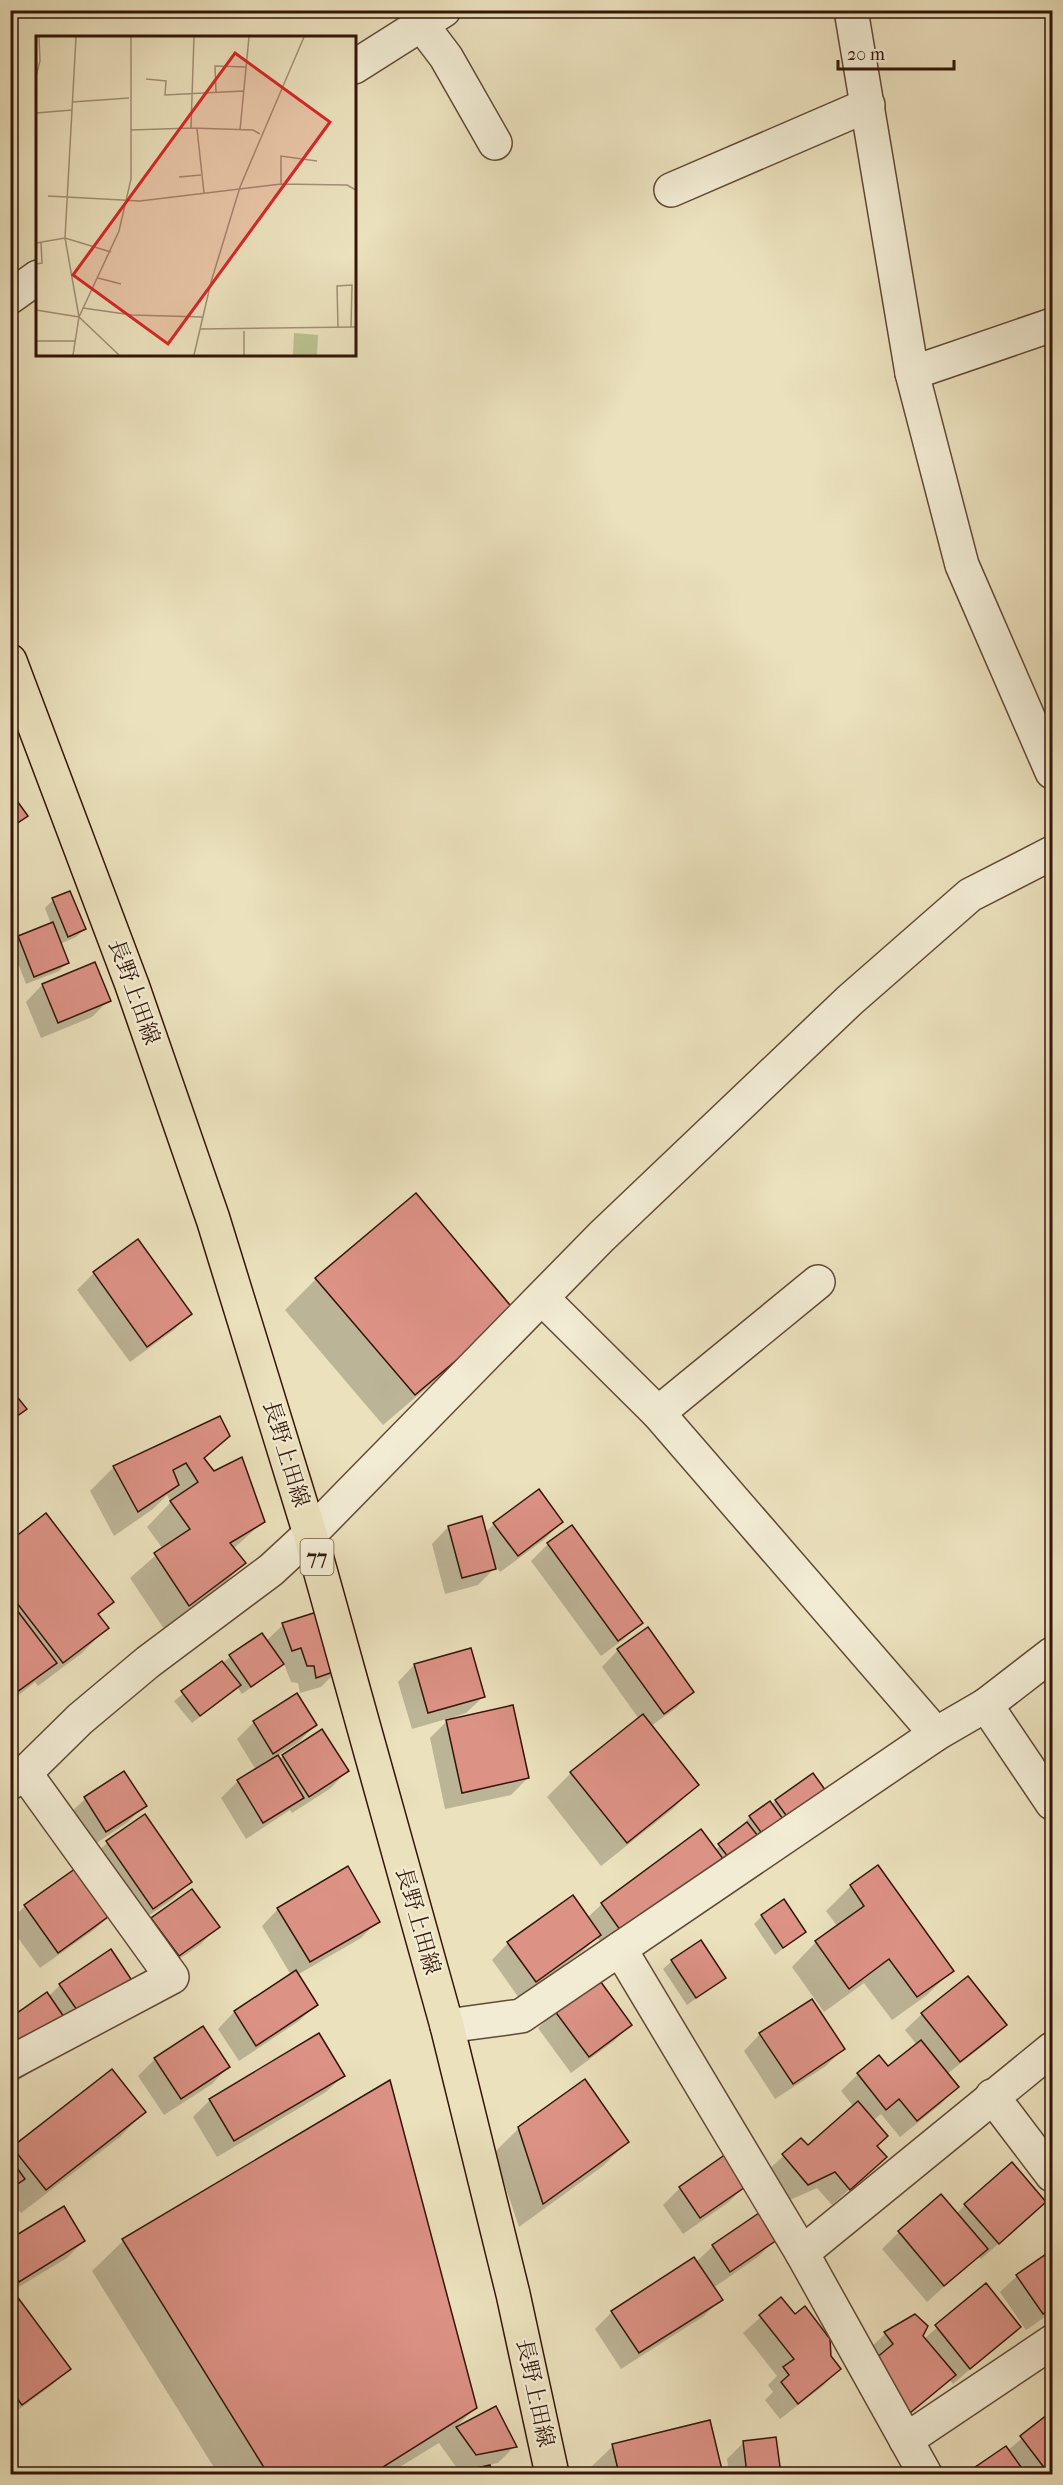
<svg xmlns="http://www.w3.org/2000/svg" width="1063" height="2485" viewBox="0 0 1063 2485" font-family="'IM FELL French Canon','Noto Serif JP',serif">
  <rect width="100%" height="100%" fill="#ebe1bd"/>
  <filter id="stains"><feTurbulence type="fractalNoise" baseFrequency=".00333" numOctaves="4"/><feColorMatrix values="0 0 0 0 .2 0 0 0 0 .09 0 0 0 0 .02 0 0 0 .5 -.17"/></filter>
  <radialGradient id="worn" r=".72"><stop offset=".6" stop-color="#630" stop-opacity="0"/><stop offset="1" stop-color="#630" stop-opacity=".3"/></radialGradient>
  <!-- shadow -->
  <g fill="#0003">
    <polygon points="10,794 26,815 10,831"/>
    <polygon points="53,900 85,929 76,937 60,944 67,963 59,971 26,984 11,945 19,937 51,924 45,908"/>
    <polygon points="42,985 109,1000 92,1017 41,1038 26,1002"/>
    <polygon points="94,1273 190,1314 174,1330 130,1362 77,1290"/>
    <polygon points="316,1279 482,1341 383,1425 285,1310"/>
    <polygon points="228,1436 204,1460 264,1521 233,1549 244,1563 220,1588 164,1629 130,1578 163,1549 147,1527 171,1502 167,1495 153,1509 114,1536 90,1491 114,1467"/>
    <polygon points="561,1522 545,1539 500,1572 496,1567 478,1585 445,1594 432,1544 448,1527 485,1533 494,1524"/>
    <polygon points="10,1543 112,1602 97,1616 107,1628 82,1653 38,1686 35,1682 10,1702"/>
    <polygon points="548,1544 641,1623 624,1639 601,1656 531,1561"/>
    <polygon points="319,1613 338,1670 321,1687 300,1693 298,1683 291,1682 284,1664 242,1694 237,1687 192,1723 174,1701 230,1657 262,1635 266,1641 283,1625"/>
    <polygon points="618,1650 692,1692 676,1708 651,1726 697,1785 673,1809 601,1866 547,1797 571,1773 639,1719 602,1667"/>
    <polygon points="414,1665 483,1697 466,1713 454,1717 455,1719 528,1778 511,1795 445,1809 430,1738 450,1718 412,1729 398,1682"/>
    <polygon points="297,1695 315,1725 299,1742 277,1756 279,1760 283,1756 347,1771 331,1788 292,1813 290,1810 246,1839 221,1798 238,1781 256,1770 237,1739 253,1723"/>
    <polygon points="124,1773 145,1805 128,1822 89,1848 68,1815 85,1799"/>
    <polygon points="824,1791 606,1950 597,1937 583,1951 519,1998 492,1960 508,1943 587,1918 602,1904 701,1831 715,1850 743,1827 742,1825 750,1817 776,1801"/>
    <polygon points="145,1816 190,1882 173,1899 135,1925 90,1859 107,1843"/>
    <polygon points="878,1867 952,1970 927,1995 892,2020 864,1983 824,2012 792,1967 816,1942 838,1927 826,1911 851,1886"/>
    <polygon points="78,1868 111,1914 94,1930 40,1968 10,1927 10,1921 25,1906"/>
    <polygon points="191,1891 218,1927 201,1944 161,1972 135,1936 152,1919"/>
    <polygon points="278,1909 378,1921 361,1938 297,1975 316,2005 299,2021 239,2061 218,2029 234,2012 291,1975 262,1926"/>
    <polygon points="762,1916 805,1931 775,1955 754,1924"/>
    <polygon points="110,1951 59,2053 10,2086 10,2020 48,1997 60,1985"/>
    <polygon points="672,1961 724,1978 687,2005 663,1969"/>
    <polygon points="555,2011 630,2025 614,2041 571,2073 538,2028"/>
    <polygon points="922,2014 1005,2025 988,2042 947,2074 957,2087 941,2104 900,2137 881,2114 873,2121 875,2146 885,2157 832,2205 817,2188 790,2200 766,2172 801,2140 808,2147 854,2107 841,2091 858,2074 878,2058 887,2068 917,2045 905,2030"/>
    <polygon points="760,2034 843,2049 826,2066 775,2099 744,2051"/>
    <polygon points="319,2035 343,2076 326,2092 217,2157 193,2117 210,2100"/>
    <polygon points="155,2059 228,2067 212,2084 164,2115 138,2076"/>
    <polygon points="112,2071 144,2112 120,2137 21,2213 10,2201 10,2151"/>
    <polygon points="389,2082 475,2408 455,2428 495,2408 515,2446 498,2463 488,2465 491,2474 457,2474 467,2472 467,2469 459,2471 439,2443 388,2474 218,2474 92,2271 123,2241"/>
    <polygon points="519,2128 627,2142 603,2166 519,2227 494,2153"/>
    <polygon points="726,2156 746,2185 729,2202 683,2234 663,2205 680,2188"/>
    <polygon points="965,2205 1028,2218 981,2259 978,2256 927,2302 882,2249 899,2232 956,2214"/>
    <polygon points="758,2215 775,2240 758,2257 713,2288 721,2299 704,2316 621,2369 595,2329 612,2312 696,2262 713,2246"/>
    <polygon points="10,2240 84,2241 67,2258 12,2291 69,2369 52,2385 10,2416"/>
    <polygon points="1052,2251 1052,2312 1026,2330 1000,2292 1017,2276"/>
    <polygon points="986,2285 1019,2327 953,2384 949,2379 893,2428 854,2381 870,2365 868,2350 885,2334 915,2316 924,2339"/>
    <polygon points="781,2299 839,2369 823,2386 780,2419 765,2400 773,2392 768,2385 777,2376 743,2333"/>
    <polygon points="1052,2413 1052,2473 1051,2474 967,2474 1006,2448 1007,2451"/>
    <polygon points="709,2422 721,2474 589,2474 588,2470 613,2446"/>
    <polygon points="775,2439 779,2474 729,2474 727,2459 744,2442"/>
  </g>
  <!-- building -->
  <g fill="#dd9286" stroke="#341508" stroke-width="1.5">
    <polygon points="10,791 28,816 10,828"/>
    <polygon points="70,891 86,929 68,937 52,898"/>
    <polygon points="53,922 69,963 34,977 18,936"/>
    <polygon points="95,962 111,1001 58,1023 42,984"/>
    <polygon points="416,1193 515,1311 415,1395 315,1278"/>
    <polygon points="138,1239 192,1314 147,1347 93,1272"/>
    <polygon points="10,1388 27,1409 10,1421"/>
    <polygon points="220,1416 230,1436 204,1458 214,1471 242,1457 265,1522 230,1543 246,1563 189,1606 154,1553 190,1529 170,1501 198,1482 186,1463 173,1470 179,1485 138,1512 113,1466"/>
    <polygon points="539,1489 563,1522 518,1556 493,1523"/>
    <polygon points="46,1513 114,1602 98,1614 109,1628 63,1663 10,1594 10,1541"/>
    <polygon points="482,1516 496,1569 462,1578 448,1526"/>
    <polygon points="572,1525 643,1623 618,1641 547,1543"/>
    <polygon points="10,1601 57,1663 10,1697"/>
    <polygon points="320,1611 339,1670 316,1678 314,1666 307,1666 301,1648 292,1651 282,1623"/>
    <polygon points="648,1627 694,1692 664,1714 617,1649"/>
    <polygon points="262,1633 284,1664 251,1687 229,1655"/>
    <polygon points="471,1648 485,1697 428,1713 414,1664"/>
    <polygon points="222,1661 241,1685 200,1716 181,1691"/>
    <polygon points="297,1693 317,1725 273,1754 253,1721"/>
    <polygon points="513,1705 529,1778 462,1793 446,1720"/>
    <polygon points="643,1714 699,1785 627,1843 570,1772"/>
    <polygon points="322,1729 349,1771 309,1797 282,1755"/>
    <polygon points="278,1755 304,1798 263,1823 237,1780"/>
    <polygon points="124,1771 147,1806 106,1832 84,1797"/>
    <polygon points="813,1773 826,1791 788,1818 775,1800"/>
    <polygon points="770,1801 783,1819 763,1835 749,1816"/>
    <polygon points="145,1814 192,1882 153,1909 106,1841"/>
    <polygon points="747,1822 758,1836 729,1858 718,1844"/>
    <polygon points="701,1829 724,1860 623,1934 601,1903"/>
    <polygon points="878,1865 954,1971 917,1997 889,1959 849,1989 815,1941 864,1906 850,1885"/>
    <polygon points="79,1866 112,1914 58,1953 24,1905"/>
    <polygon points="348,1866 380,1922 310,1962 277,1908"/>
    <polygon points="192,1889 220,1927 179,1956 151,1918"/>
    <polygon points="573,1895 601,1935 536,1982 507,1942"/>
    <polygon points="784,1899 806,1932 783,1948 761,1915"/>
    <polygon points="701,1940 726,1978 696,1998 671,1960"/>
    <polygon points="111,1949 139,1991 88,2026 59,1984"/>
    <polygon points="296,1970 318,2005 256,2046 234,2011"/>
    <polygon points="968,1976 1007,2025 960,2062 921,2013"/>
    <polygon points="598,1978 632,2025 589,2057 554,2010"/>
    <polygon points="47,1992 77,2036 13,2081 10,2078 10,2018"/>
    <polygon points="812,1999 845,2049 793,2084 759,2033"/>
    <polygon points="203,2026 230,2067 181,2099 154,2058"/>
    <polygon points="319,2033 345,2076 234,2141 209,2099"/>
    <polygon points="921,2040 959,2087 917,2121 899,2099 886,2110 857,2073 879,2055 888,2066"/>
    <polygon points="112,2069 146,2112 46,2190 12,2147"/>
    <polygon points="585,2079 629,2142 543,2204 518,2127"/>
    <polygon points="390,2080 477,2408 372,2474 268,2474 122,2239"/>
    <polygon points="858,2101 888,2136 877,2146 887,2157 850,2190 835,2172 808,2185 782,2154 801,2138 808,2145"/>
    <polygon points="726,2154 748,2185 700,2218 679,2187"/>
    <polygon points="10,2158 25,2179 10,2189"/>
    <polygon points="1012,2162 1046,2202 999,2244 964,2204"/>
    <polygon points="941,2194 988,2249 944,2286 898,2231"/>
    <polygon points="64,2206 85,2241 19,2282 10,2268 10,2239"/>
    <polygon points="759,2213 777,2240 730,2272 712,2245"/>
    <polygon points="1052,2250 1052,2308 1043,2314 1016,2275"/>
    <polygon points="694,2257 723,2300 639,2353 611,2311"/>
    <polygon points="986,2283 1021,2327 970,2369 935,2325"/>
    <polygon points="10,2287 71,2369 22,2405 10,2389"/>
    <polygon points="781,2297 795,2314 805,2306 830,2339 831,2356 841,2369 798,2404 781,2382 789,2375 783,2367 794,2359 759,2315"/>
    <polygon points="915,2314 928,2326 923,2336 956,2375 910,2413 869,2364 893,2344 884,2332"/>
    <polygon points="496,2406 517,2447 476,2455 456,2427"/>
    <polygon points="1052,2411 1052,2471 1049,2474 1020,2436"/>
    <polygon points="710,2420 723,2474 619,2474 612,2444"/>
    <polygon points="776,2437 781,2474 747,2474 743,2441"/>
    <polygon points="1006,2446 1026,2474 965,2474"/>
    <polygon points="490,2465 492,2474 451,2474"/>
  </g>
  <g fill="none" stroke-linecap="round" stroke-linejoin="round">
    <!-- street casing -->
    <g stroke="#624835" stroke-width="36">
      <g id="street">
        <polyline points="851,10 912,373 962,565 1052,772"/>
        <polyline points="421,24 446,57 495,143"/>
        <polyline points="354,67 444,10"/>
        <polyline points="671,190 868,105"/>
        <polyline points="10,297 38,277"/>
        <polyline points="912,373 1052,325"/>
        <polyline points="542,1298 658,1413 936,1734"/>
        <polyline points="658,1413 818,1282"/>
        <polyline points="986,1705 1052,1803"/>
        <polyline points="10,1783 25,1773 80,1719 148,1662 271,1570 310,1534 601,1237 850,1000 970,895 1052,853"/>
        <polyline points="620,1949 802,2253 925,2474"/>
        <polyline points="447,2026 521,2016 936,1734 986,1705 1052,1654"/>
        <polyline points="10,2063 172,1977 25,1773"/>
        <polyline points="992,2096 1052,2175"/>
        <polyline points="802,2253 1052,2049"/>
        <polyline points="906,2440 1052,2342"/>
      </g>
    </g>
    <!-- primary casing -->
    <g stroke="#341508" stroke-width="36">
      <polyline id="primary" points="10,661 132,985 213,1219 310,1534 447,2026 513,2294 552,2474"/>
    </g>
    <!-- street -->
    <use href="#street" stroke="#f2ecd4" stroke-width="33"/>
    <!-- primary -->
    <use href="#primary" stroke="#ebe1bd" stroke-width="33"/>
  </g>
  <g text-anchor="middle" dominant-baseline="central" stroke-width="4.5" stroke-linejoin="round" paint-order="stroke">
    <!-- shield labels -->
    <rect fill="#f2ecd4" stroke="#6d5645" stroke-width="1.5" x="300.5" y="1539" width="33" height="36" rx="4.5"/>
    <g font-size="21" font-weight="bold" fill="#341508">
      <text x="317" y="1557">77</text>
    </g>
    <!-- street labels -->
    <g font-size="22" fill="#341508" stroke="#f2ecd4">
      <text transform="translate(134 992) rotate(70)">長野上田線</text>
      <text transform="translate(286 1454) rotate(73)">長野上田線</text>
      <text transform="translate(418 1921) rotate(74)">長野上田線</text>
      <text transform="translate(535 2393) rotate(78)">長野上田線</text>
    </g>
  </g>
  <!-- overview -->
  <g transform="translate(36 36)">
    <rect width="320" height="320" fill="#ebe1bd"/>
    <path d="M 258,297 L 282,299 L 281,319 L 257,319 Z" fill="#bac28f"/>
    <path fill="none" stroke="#a28f75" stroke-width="1.5" d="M 40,1 L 29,202 L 43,281M 0,40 L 4,25 L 3,1M 110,43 L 130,45 L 129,59 L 207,55M 180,56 L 179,30 L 210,31M 36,66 L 93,62M 0,77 L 36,74M 155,92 L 158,1M 161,93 L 168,157M 95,94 L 155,92 L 217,94 L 224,98M 204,94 L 213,1M 143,141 L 165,139M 245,148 L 245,120 L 281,125M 12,160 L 104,165 L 245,148 L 311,149 L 320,154M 0,207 L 29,202 L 75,216M 0,228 L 6,227 L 5,206M 62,242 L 85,248M 47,272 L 96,279 L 166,281M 0,274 L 43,281 L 83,319M 302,291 L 301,250 L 316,249 L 315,291M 164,293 L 320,291M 0,305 L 39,305M 37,319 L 43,281 L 83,195 L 95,143 L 95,1M 158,319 L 175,246 L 204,151 L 268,1M 208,319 L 208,295"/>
    <path fill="#d62828" fill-opacity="0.15" stroke="#d62828" stroke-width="3" d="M 199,17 L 294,86 L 132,308 L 37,239 Z"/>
    <rect width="320" height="320" fill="none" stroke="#341508" stroke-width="3"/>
  </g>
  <!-- margin -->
  <rect width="1063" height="2485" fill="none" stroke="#ebe1bd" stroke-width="36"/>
  <rect x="12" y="12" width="1039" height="2461" fill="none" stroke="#341508" stroke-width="3"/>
  <rect x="18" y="18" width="1027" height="2449" fill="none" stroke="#341508" stroke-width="1.5"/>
  <!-- scale -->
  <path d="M838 60v9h116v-9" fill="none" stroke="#341508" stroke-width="3"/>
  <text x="847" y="60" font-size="18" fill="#341508" stroke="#f2ecd4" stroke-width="4.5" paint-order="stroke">20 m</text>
  <rect width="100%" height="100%" filter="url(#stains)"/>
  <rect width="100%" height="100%" fill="url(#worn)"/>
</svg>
